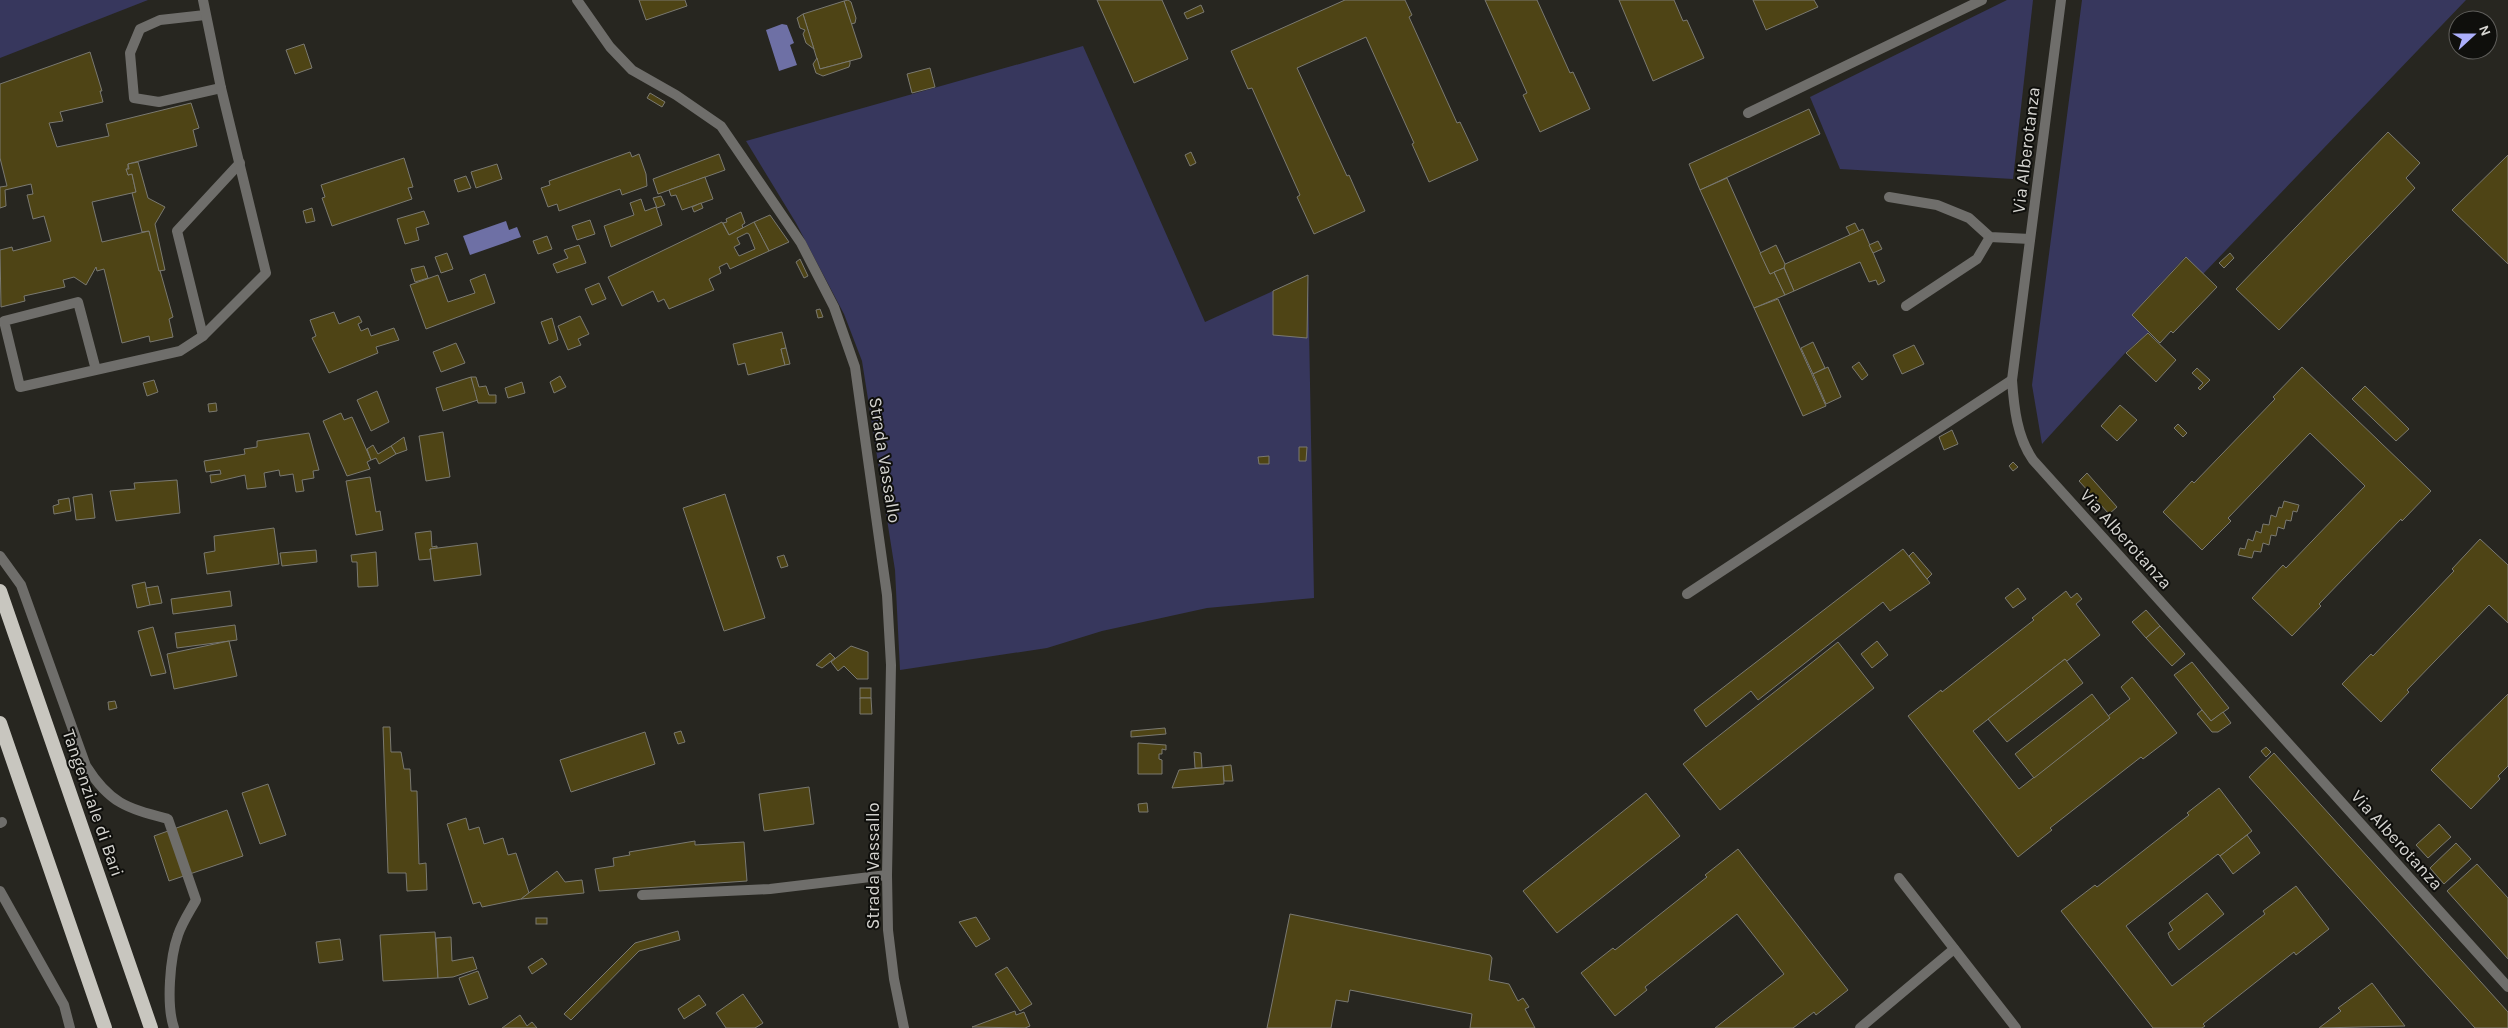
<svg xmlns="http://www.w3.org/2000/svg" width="2508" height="1028" viewBox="0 0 2508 1028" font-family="Karla,sans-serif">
  <rect width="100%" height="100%" fill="#272620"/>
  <!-- green -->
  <g fill="#37375d">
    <polygon points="0,0 148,0 0,58"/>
    <polygon points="2007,0 2033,0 2013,179 1840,169 1810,97"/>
    <polygon points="2082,0 2466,0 2203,274 2185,257 2132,315 2149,332 2126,352 2042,444 2032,385"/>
    <polygon points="1083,46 1205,322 1308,275 1314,598 1207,608 1102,631 1047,648 900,670 895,570 862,361 844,314 796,223 746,141"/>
  </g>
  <!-- water -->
  <g fill="#6e70a5">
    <polygon points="782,24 787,25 794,43 790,45 797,65 779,71 766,30"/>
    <polygon points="506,221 509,230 517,227 521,237 470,255 463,236"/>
  </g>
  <!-- building -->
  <g fill="#4e4415" stroke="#7a7971" fill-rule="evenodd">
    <polygon points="639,0 685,0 687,6 646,20"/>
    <polygon points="848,0 851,2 856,18 855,23 851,24 844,1"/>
    <polygon points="1097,0 1162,0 1188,59 1134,83"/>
    <polygon points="1345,0 1405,0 1412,15 1409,17 1457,123 1460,122 1478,160 1429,182 1412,144 1414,143 1366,37 1297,68 1347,176 1349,175 1365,211 1314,234 1297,197 1300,195 1252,88 1248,89 1231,51"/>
    <polygon points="1485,0 1537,0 1570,73 1573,72 1590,109 1540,132 1523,95 1527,93"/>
    <polygon points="1619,0 1674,0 1683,21 1687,20 1704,58 1653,81"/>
    <polygon points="1753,0 1814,0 1818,7 1766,30"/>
    <polygon points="844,1 862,56 861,58 820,69 803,14"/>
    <polygon points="1201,5 1204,12 1187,19 1184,13"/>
    <polygon points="803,14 814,49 806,43 803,34 805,30 800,28 797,18"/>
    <polygon points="304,44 312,68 295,74 286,50"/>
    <polygon points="90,52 102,91 100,91 103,102 60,112 63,121 49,123 57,147 109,136 106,124 191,103 199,128 193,130 197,146 128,164 128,175 132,174 136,192 92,202 102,242 149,231 173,317 169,319 173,337 150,342 149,336 122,343 104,269 97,271 96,267 86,285 74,277 63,280 65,287 24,296 25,301 1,307 0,250 12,247 13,251 51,241 44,216 33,219 27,195 33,194 31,184 5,190 6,206 0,208 0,187 7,186 0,158 0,84"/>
    <polygon points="817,58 820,69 850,61 850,64 849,67 823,76 816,73 813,64"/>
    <polygon points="930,68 935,87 912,93 907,74"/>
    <polygon points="650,93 665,102 662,107 647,98"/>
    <polygon points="1809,109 1820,134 1700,190 1689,164"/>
    <polygon points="2388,132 2420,163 2406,178 2415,188 2279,330 2236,289"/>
    <polygon points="630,152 632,157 639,154 646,174 647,186 622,195 620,189 559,211 557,204 548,207 541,188 550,185 549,181"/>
    <polygon points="1191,152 1196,163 1190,166 1185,155"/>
    <polygon points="719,154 725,170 658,194 653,179"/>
    <polygon points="2508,155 2508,264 2452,210"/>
    <polygon points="404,158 413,187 408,188 412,199 332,226 322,198 325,197 321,185"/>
    <polygon points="138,162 148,198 165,207 155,224 165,270 159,271 149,231 142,232 132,193 136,192 132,174 128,175 126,169 129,169 128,164"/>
    <polygon points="497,164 502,179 476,188 471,172"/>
    <polygon points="466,176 471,188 458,192 454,180"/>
    <polygon points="705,177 713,199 682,210 676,195 671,196 669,190"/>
    <polygon points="1727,178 1770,274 1774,272 1785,295 1754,308 1700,190"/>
    <polygon points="661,196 665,205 657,208 653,198"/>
    <polygon points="641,199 645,211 656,207 662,225 611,247 604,226 634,215 630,203"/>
    <polygon points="701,203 703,208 694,212 692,207"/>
    <polygon points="312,208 315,221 306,223 303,211"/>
    <polygon points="424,211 429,224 416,228 419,240 405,244 397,219"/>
    <polygon points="741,212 745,223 742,225 743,228 729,235 723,223 727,222 726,219"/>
    <polygon points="770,215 789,242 769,251 754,222"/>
    <polygon points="590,220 595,234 577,240 572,226"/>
    <path d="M 722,222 L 729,235 L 754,222 L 769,251 L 730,269 L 727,263 L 719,267 L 721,273 L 709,279 L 714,290 L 669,309 L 664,299 L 658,302 L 653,291 L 622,306 L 608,277 ZM 747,233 L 749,234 L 755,249 L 739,256 L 734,247 L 740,244 L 737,238 Z"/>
    <polygon points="1855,223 1859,231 1850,235 1846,227"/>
    <polygon points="1863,229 1885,281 1878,285 1876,280 1869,282 1860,262 1794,291 1783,265"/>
    <polygon points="547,236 552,249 538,254 533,241"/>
    <polygon points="1878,241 1882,249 1873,253 1869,245"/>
    <polygon points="579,245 586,263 557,273 553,264 568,258 564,250"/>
    <polygon points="1776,245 1785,264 1784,268 1770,274 1760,253"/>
    <polygon points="447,253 453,269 441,273 435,257"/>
    <polygon points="2230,253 2234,258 2224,268 2219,263"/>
    <polygon points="2186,257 2217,287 2173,333 2171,331 2160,343 2132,315"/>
    <polygon points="800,259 808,276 804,278 796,262"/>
    <polygon points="424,266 428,278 415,282 411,269"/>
    <polygon points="1784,268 1794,291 1785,295 1774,272"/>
    <polygon points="485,274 495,303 426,329 410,285 438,275 448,302 475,293 470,280"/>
    <polygon points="1308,275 1307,338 1273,335 1273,291"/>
    <polygon points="599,283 606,299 592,305 585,289"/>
    <polygon points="1778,299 1826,406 1803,416 1754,308"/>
    <polygon points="820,309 823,317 818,318 816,310"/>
    <polygon points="334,312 339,324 359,316 362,322 358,324 361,331 368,328 371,336 394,328 399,340 376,347 378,353 329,373 312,338 316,336 310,320"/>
    <polygon points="580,316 589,334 578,339 581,345 568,350 558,326"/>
    <polygon points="552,318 558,340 549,344 541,322"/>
    <polygon points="782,332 786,348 781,349 785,365 748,375 745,363 738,365 733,344"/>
    <polygon points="2148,333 2176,360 2156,382 2126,353"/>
    <polygon points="1813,342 1825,368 1813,374 1801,348"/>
    <polygon points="456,343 465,363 441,372 433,352"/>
    <polygon points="1914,345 1924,364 1902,374 1893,355"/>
    <polygon points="786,348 790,364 785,365 781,349"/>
    <polygon points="1859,362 1868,375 1862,380 1852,367"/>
    <polygon points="1828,367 1841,397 1826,404 1813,374"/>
    <polygon points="2302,367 2431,491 2402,521 2401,519 2319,604 2321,606 2292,636 2252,598 2283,565 2286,568 2365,486 2310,433 2228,518 2231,521 2202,550 2163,512 2192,481 2194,483 2275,399 2273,397"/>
    <polygon points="2197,368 2210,380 2200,390 2198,388 2203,383 2192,373"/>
    <polygon points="560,376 566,387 554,393 550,382"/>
    <polygon points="471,377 478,400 443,411 436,388"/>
    <polygon points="471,377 476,377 479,387 486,386 489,395 496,395 496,403 478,403"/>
    <polygon points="154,380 158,392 147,396 143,383"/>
    <polygon points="522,382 525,393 508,398 505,388"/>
    <polygon points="2365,386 2409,429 2396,441 2352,399"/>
    <polygon points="377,391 389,422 371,431 357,400"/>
    <polygon points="216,403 217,411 209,412 208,404"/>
    <polygon points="2120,405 2137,420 2117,441 2101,426"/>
    <polygon points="341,413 344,420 352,417 371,460 367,462 370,469 347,476 323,421"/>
    <polygon points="2178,424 2187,433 2183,437 2174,428"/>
    <polygon points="1952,430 1958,444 1944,450 1939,437"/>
    <polygon points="443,432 450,477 426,481 419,436"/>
    <polygon points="309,433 319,470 313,471 314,478 302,480 304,491 296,492 293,474 280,476 279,470 264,473 266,487 247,489 245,475 211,483 210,475 221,474 220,470 206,472 204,461 245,454 244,449 257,447 257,441"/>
    <polygon points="404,437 407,450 396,454 391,446"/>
    <polygon points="373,445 378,454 391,446 396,454 379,464 376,458 371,460 367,449"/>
    <polygon points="1299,447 1307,447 1306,461 1299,461"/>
    <polygon points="1269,456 1269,464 1259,464 1258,457"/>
    <polygon points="2013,462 2018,467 2013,471 2009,466"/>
    <polygon points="2087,473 2117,507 2109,514 2079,481"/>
    <polygon points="370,477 376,512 380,511 383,530 356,535 346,481"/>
    <polygon points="177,480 180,513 116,521 110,491 135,489 134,483"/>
    <polygon points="92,494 95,518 76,520 73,497"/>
    <polygon points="725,494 765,618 724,631 683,508"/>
    <polygon points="69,498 71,511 54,514 53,506 59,504 58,500"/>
    <polygon points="2284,501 2299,505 2297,512 2293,511 2291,521 2286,520 2284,529 2278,527 2276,536 2271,535 2269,545 2263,543 2261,552 2254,551 2252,558 2238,555 2240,548 2245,549 2248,539 2253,541 2256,531 2261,533 2263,524 2269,525 2271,515 2276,517 2279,507 2282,508"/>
    <polygon points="274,528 279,564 207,574 204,553 215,551 214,536"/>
    <polygon points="431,531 432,547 437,546 437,548 430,549 431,559 419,560 415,533"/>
    <polygon points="2480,539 2508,565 2508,623 2489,605 2407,690 2409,692 2381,722 2342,684 2371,654 2373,656 2454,571 2452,569"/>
    <polygon points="477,543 481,575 434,581 430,549"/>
    <polygon points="1903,549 1930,583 1890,611 1883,602 1758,700 1751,691 1706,727 1694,710"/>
    <polygon points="316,550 317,562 282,566 280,553"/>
    <polygon points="376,552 378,586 358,587 357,562 352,562 351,555"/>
    <polygon points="1913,552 1932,574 1927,579 1909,556"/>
    <polygon points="784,555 788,566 781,568 777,557"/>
    <polygon points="145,582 150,605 137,608 132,585"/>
    <polygon points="158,586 162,603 150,605 146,588"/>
    <polygon points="2018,588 2026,599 2013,608 2005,598"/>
    <polygon points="230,591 232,606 173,614 171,599"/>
    <polygon points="2066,591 2071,598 2077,593 2082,599 2076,604 2100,635 2067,661 2065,659 1973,731 2019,789 2110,718 2108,716 2130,699 2121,687 2132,677 2177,733 2143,759 2141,757 2050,828 2052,830 2018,857 1908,716 1941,690 1942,692 2034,620 2032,618"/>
    <polygon points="2146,610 2160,626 2146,638 2132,622"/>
    <polygon points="235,625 237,640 177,648 175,633"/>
    <polygon points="2160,626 2185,654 2172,666 2146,638"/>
    <polygon points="153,627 166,673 151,676 138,631"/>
    <polygon points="229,641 237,676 174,689 167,654"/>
    <polygon points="1877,641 1888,655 1872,668 1861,654"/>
    <polygon points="1838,642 1874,688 1720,810 1683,764"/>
    <polygon points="851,646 868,652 868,679 857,679 844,666 838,671 831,662"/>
    <polygon points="830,653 835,658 822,668 816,665"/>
    <polygon points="2065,659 2083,683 2007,742 1988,719"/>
    <polygon points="2192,662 2229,708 2211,721 2174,675"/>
    <rect x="860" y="688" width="11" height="10"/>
    <polygon points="2092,694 2110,718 2034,778 2015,754"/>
    <polygon points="2508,694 2508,766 2498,776 2500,779 2471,809 2431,770"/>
    <polygon points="860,698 871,698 872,714 860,714"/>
    <polygon points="115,701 117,708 109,710 108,702"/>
    <polygon points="2202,710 2211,721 2223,712 2231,723 2218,732 2212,732 2197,714"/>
    <polygon points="383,727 390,727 391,752 401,752 404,769 410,769 411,791 417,791 419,864 426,863 427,890 407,891 406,873 388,873"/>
    <polygon points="1165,728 1166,734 1131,737 1131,731"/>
    <polygon points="681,731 685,742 678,744 674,733"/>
    <polygon points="645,732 655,764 571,792 560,760"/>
    <polygon points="1138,743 1166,745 1166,750 1162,749 1162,754 1159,754 1159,759 1162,760 1162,774 1138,774"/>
    <polygon points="2266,747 2271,752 2266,757 2261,751"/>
    <polygon points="1194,752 1201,753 1202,768 1195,768"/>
    <polygon points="2274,753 2508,1012 2508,1028 2475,1028 2249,777"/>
    <polygon points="1231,765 1233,781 1224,781 1223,766"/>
    <polygon points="1223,766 1224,784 1172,788 1179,770"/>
    <polygon points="268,784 286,835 260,844 242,793"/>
    <polygon points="809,787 814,824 764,831 759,794"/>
    <polygon points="2219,788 2252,831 2220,856 2218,854 2126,926 2172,986 2265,914 2263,911 2296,886 2329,929 2296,955 2294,952 2203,1024 2205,1026 2202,1028 2153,1028 2061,911 2095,885 2097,887 2189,815 2187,813"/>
    <polygon points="1646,793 1680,836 1557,933 1523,891"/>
    <polygon points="1147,803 1148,812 1139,812 1138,804"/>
    <polygon points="227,810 243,856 169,881 154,836"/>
    <polygon points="466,818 469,830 479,827 484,844 503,838 508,855 516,853 529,893 521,899 482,907 480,902 473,904 447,824"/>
    <polygon points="2439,824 2451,837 2428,858 2416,845"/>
    <polygon points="2247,835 2260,853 2233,874 2220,856"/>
    <polygon points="695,841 695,845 744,842 747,881 599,891 595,869 614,866 613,858 630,855 629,852"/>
    <polygon points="2456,843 2471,859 2444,884 2430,868"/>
    <polygon points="1738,849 1848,990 1816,1015 1814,1012 1793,1028 1715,1028 1784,974 1737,914 1645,987 1647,990 1615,1016 1581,973 1613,948 1615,950 1707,877 1705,875"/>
    <polygon points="2477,864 2508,898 2508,959 2447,891"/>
    <polygon points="557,871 565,882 582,880 584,893 521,899"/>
    <polygon points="2207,893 2224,914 2179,950 2170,938 2168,933 2173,930 2169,923"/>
    <polygon points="1290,914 1490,955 1492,958 1489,980 1509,984 1518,1001 1523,998 1529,1007 1525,1009 1535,1028 1470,1028 1472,1014 1350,990 1348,1002 1336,1000 1331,1028 1267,1028"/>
    <polygon points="976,917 990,939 976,947 959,922"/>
    <rect x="536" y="918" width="11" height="6"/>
    <polygon points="678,931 680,940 639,951 571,1020 564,1014 635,943"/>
    <polygon points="435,932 438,978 383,981 380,935"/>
    <polygon points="451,937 452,961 473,957 477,969 453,977 438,978 436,938"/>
    <polygon points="340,939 343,960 319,963 316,942"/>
    <polygon points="542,958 547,964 532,974 528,967"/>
    <polygon points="1007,967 1032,1004 1020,1011 995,974"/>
    <polygon points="478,971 488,998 469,1005 459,978"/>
    <polygon points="2372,983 2405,1026 2319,1028 2341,1011 2338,1008"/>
    <polygon points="743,994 763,1023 755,1028 726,1028 716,1013"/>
    <polygon points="699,995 706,1005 684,1019 678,1009"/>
    <polygon points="1015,1011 1016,1015 1024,1012 1030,1026 1025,1028 972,1027"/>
    <polygon points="520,1015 527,1026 532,1022 537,1028 502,1028"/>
  </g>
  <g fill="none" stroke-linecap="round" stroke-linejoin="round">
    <!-- service -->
    <g stroke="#6f6e6b" stroke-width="10">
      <polyline points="205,15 160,20 140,29 130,53 134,98 159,102 221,88"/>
      <polyline points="1748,113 1982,0"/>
      <polyline points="1889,197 1937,205 1969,218 1990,237 2030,239"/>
      <polyline points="1906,306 1977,259 1990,237"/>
      <polyline points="203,336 177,231 240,163"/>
      <polyline points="96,370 78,302 4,321 20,387 180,351 203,336 266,273 221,88 203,0"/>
      <path d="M 0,556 L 21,585 L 86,766 C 110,804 127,808 168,819 L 196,900 C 190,911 182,923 178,935 C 170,957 166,1005 174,1028"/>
      <polyline points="1687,594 2012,380"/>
      <polyline points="0,823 2,822"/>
      <polyline points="1899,878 2016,1028"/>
      <polyline points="0,891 64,1005 70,1028"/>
      <polyline points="1860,1028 1954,949"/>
    </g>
    <!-- minor -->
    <g stroke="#6f6e6b" stroke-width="10">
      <polyline points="577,0 610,47 632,70 676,95 721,126 801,243 834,307 855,367 887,595 891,665 887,875 888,930 894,979 904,1028"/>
      <path d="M 2061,0 L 2012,380 C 2014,408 2017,437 2033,460 L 2508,987"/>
      <polyline points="642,895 770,889 887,875"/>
    </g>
    <!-- trunk -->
    <g stroke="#c8c6bf" stroke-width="14">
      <polyline points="0,591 151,1028"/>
      <polyline points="0,723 105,1028"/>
    </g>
  </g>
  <g text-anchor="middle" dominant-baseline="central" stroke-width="4" stroke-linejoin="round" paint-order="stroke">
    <!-- street labels -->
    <g font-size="18" fill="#d6d5d1" stroke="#0f0f0c">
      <text transform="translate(2026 150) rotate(-83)">Via Alberotanza</text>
      <text transform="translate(885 460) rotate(81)">Strada Vassallo</text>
      <text transform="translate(2126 539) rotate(48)">Via Alberotanza</text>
      <text transform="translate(93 803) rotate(71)">Tangenziale di Bari</text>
      <text transform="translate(2397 840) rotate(48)">Via Alberotanza</text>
      <text transform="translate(873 866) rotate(-90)">Strada Vassallo</text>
    </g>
  </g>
  <!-- north arrow -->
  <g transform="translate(2473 35) rotate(69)"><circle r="24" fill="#0f0f0c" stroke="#5f5e5b"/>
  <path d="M0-4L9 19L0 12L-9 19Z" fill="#acaffb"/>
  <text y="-8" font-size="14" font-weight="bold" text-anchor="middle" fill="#d6d5d1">N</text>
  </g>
</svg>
